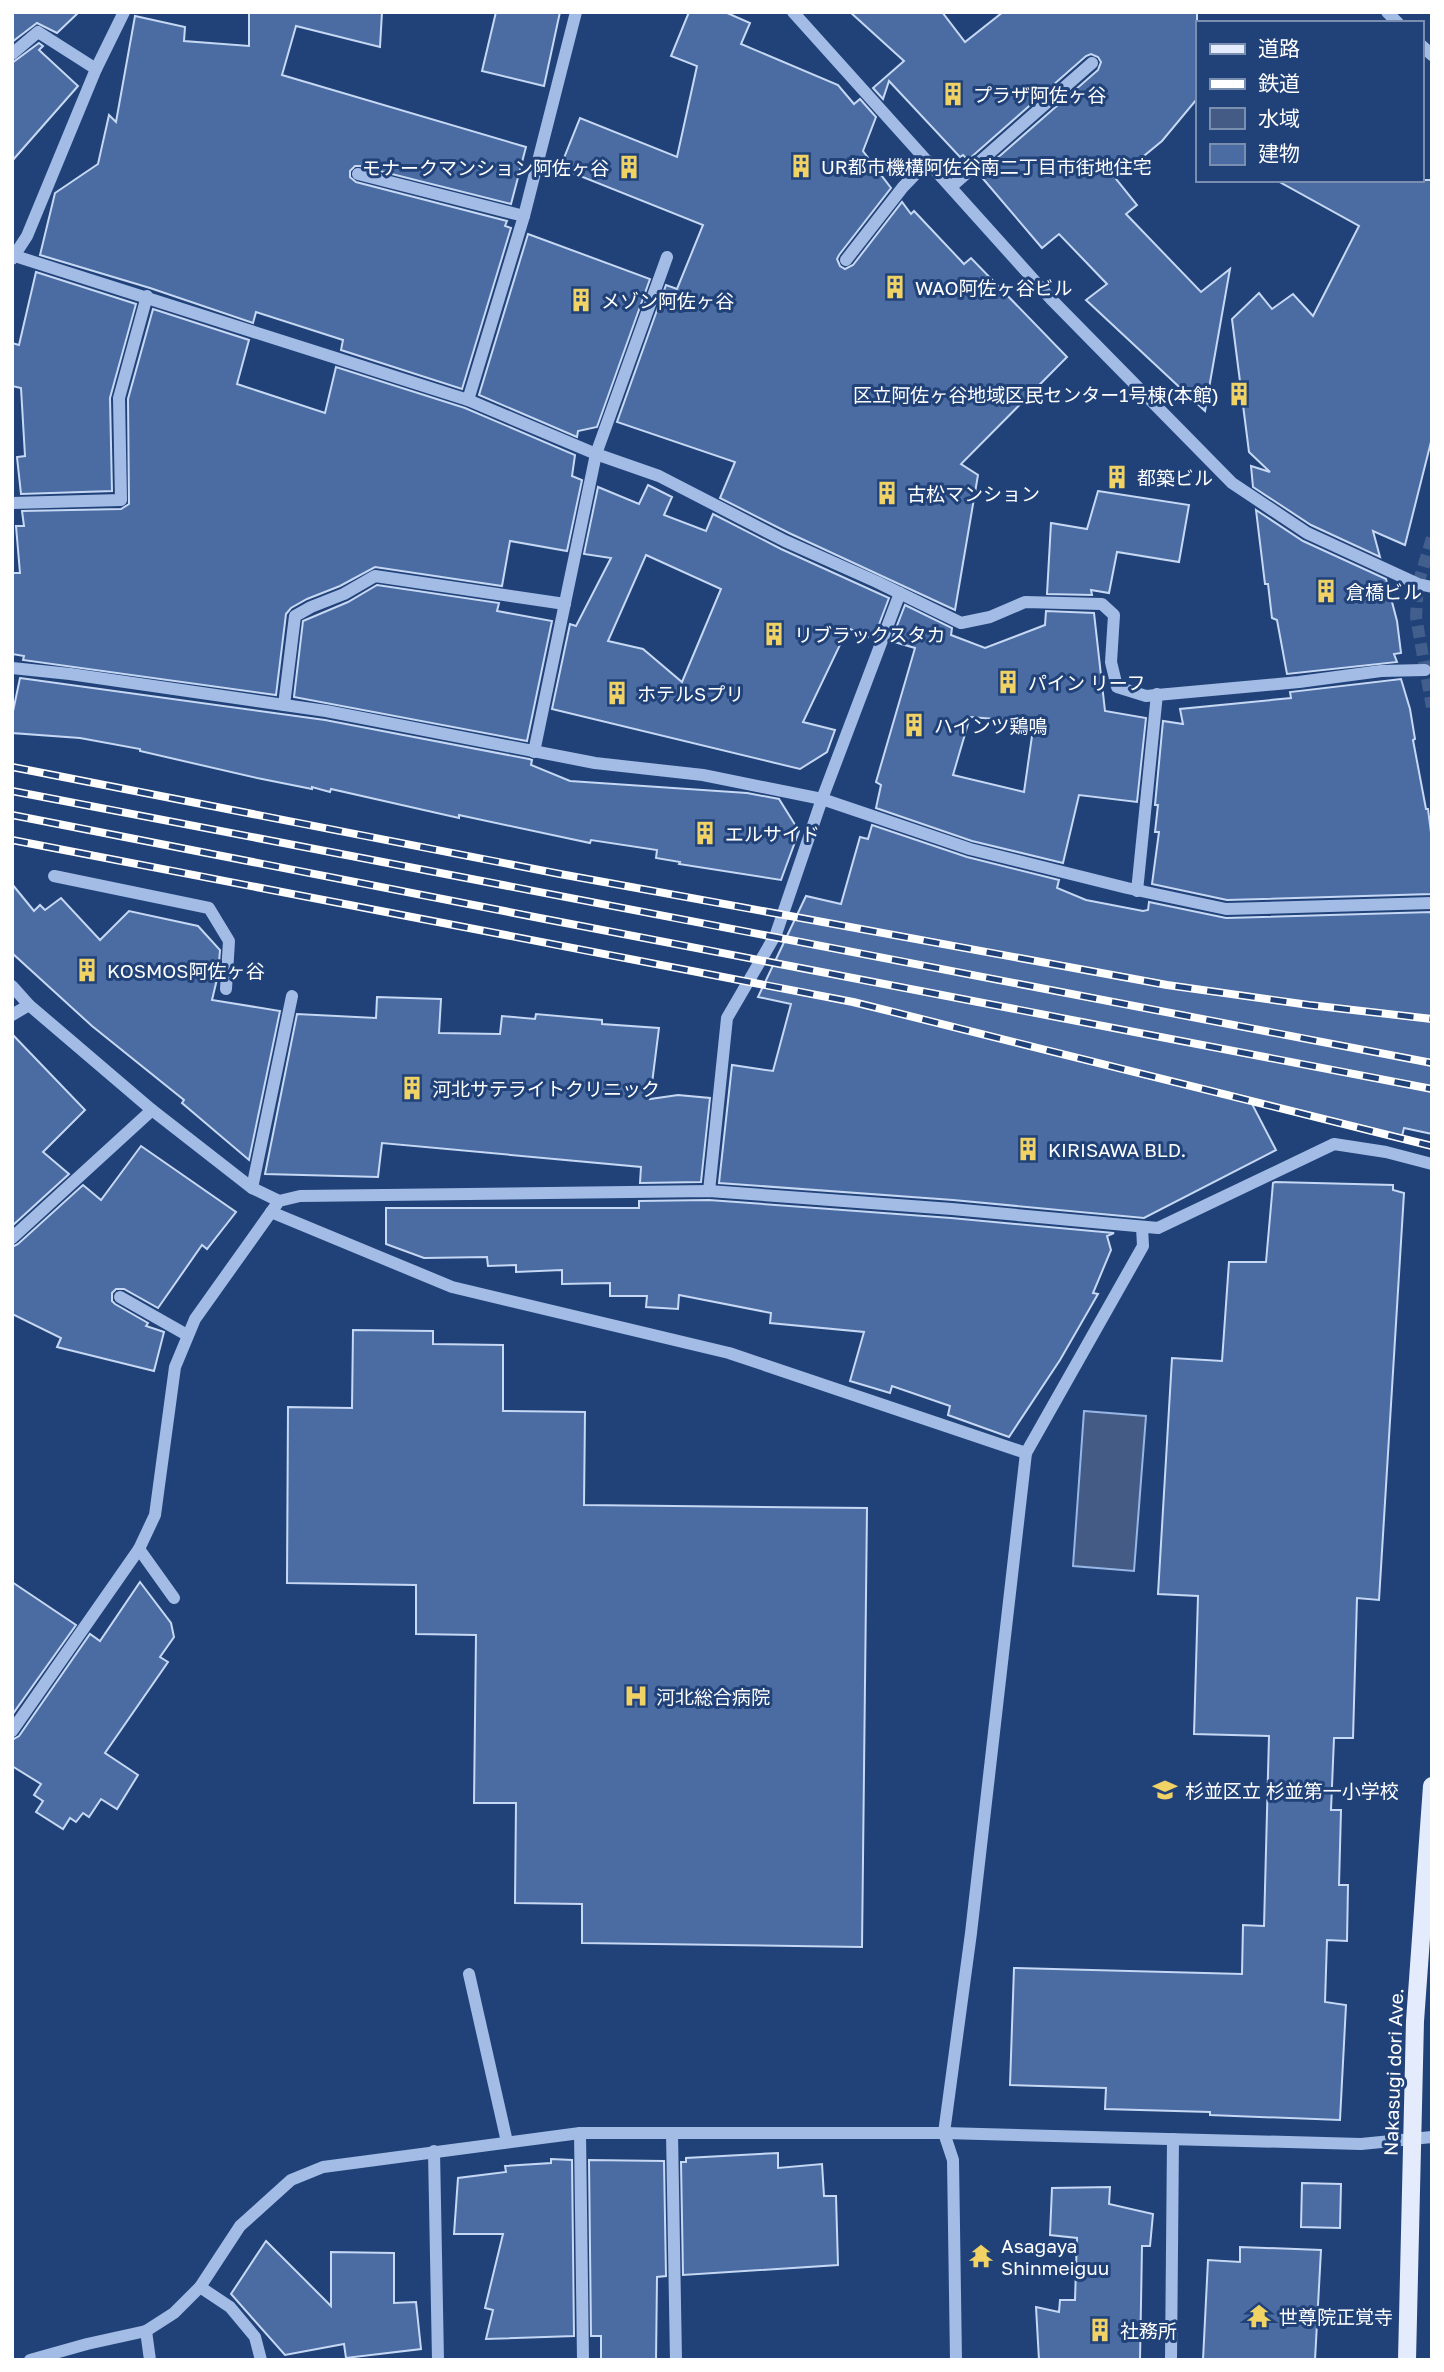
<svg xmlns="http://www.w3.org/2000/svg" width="1444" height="2372" viewBox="0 0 1444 2372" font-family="'Golos Text','Noto Sans JP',sans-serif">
  <rect width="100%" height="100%" fill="#214279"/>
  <!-- water -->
  <polygon fill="#445c85" stroke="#97b6e6" stroke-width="2" points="1084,1411 1146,1416 1134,1571 1073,1566"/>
  <!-- building -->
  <g fill="#4a6ca3" stroke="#c6d8f4" stroke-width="2" fill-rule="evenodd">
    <polygon points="12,12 79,12 57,33 37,23 12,42"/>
    <polygon points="249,12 382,12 380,47 296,26 282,75 526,147 511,204 360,166 355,166 350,171 350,177 356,182 507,221 505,226 511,228 462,389 341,350 343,340 256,312 253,323 150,288 40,255 55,193 98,164 109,115 116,122 135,16 185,27 184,41 249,46"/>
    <polygon points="496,12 560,12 544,86 482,71"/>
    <polygon points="689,12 725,12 750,23 741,44 838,85 854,104 860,99 876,117 863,151 891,188 839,255 837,259 840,266 845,269 853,265 902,202 911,214 914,211 964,264 971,258 1067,357 961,464 978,475 955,610 789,533 720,498 735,462 617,422 666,285 677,289 703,225 560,168 580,118 677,157 697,66 671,56"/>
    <polygon points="850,12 942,12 965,42 1003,12 1197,12 1197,99 1162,141 1116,179 1137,205 1126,214 1201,292 1230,269 1205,411 1086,300 1107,284 1059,234 1042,248 979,174 1098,70 1101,62 1098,57 1091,54 1086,56 968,160 963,155 960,157 889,81 883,99 873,88 904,61"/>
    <polygon points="39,43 43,46 39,50 78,86 12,161 12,63"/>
    <polygon points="1276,180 1432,180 1432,438 1405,545 1373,531 1380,557 1311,525 1253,487 1251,466 1270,472 1249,452 1232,319 1259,293 1272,309 1293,294 1313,316 1359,226"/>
    <polygon points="528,234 650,279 597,427 578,431 577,437 479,395"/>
    <polygon points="36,272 136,304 110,398 112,491 21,494 17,457 25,456 21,388 12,386 12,343 19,345"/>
    <polygon points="153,309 249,340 237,384 325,413 336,367 465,408 575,455 572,476 582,480 567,551 510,541 502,586 375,567 340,586 307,599 291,608 286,614 276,695 23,660 24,656 12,654 12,573 20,573 16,526 24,526 22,511 121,509 129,504 128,399"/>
    <path d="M 648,485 L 672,497 L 664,515 L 706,531 L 713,514 L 781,549 L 889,598 L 875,635 L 869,634 L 868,637 L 848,628 L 803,722 L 835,730 L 827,752 L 800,769 L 552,709 L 570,624 L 576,626 L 611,558 L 584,554 L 598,487 L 639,504 ZM 646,555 L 721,589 L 682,682 L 643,649 L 608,641 Z"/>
    <polygon points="1098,491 1189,505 1179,562 1117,552 1109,593 1091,590 1092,595 1047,594 1051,523 1087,529"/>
    <polygon points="1256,510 1303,541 1386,579 1397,621 1401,653 1394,654 1397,662 1287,674 1277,620 1272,618 1268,584 1265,584"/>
    <polygon points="377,585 499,603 497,611 552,621 527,741 294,697 303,621 348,602"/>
    <path d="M 905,605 L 952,628 L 951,635 L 985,648 L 1045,625 L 1046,611 L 1094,613 L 1105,711 L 1146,718 L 1137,802 L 1079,795 L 1063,863 L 972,841 L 876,808 L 881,785 L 876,782 L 915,648 L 891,641 ZM 970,717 L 1034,722 L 1024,792 L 953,775 Z"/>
    <polygon points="20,678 325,720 529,759 532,760 531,765 570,781 747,793 779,799 799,831 781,880 679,864 680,862 656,858 657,850 591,840 590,843 459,815 459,818 331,789 330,792 312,787 312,789 257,778 140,751 140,749 80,738 12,733 12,716"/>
    <polygon points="1401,679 1410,709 1415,739 1413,740 1426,809 1428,809 1432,840 1432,894 1227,900 1152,884 1159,832 1155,832 1158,805 1155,805 1163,721 1183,724 1180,709 1291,698 1290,692"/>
    <polygon points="872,825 967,857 1059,880 1057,888 1086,900 1143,911 1148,910 1149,902 1226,918 1432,912 1432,1134 1404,1128 1402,1136 1252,1104 1276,1150 1144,1218 953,1200 719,1183 732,1065 773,1071 791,1004 758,997 806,896 841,904 860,837 868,839"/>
    <polygon points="12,884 34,911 40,905 45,910 61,898 100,940 129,911 198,926 220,950 218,975 212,1000 280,1011 249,1160 182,1103 184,1100 92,1026 12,953"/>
    <polygon points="377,997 441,999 439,1033 500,1034 502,1016 535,1019 536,1014 602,1020 602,1024 659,1028 650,1099 678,1095 710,1098 701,1182 640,1183 641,1167 382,1143 378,1177 265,1174 297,1014 376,1018"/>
    <polygon points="12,1034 85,1110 43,1152 69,1174 12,1226"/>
    <polygon points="141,1146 236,1212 207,1249 202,1245 158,1308 124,1289 116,1289 112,1293 112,1301 115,1304 148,1323 146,1326 164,1332 154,1371 57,1347 61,1338 12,1314 12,1247 18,1244 83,1185 101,1200"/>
    <polygon points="1275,1182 1393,1185 1393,1190 1404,1193 1379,1600 1357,1598 1353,1738 1334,1738 1331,1810 1341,1810 1339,1885 1348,1885 1347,1941 1327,1940 1325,2002 1346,2005 1340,2120 1210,2115 1210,2112 1105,2109 1106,2088 1010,2085 1014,1968 1242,1974 1243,1925 1264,1926 1269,1736 1194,1734 1198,1596 1158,1594 1172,1358 1222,1361 1229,1262 1266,1262 1273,1183"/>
    <polygon points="709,1200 951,1218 1114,1233 1107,1236 1111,1250 1093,1293 1098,1294 1060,1360 1009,1437 948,1415 950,1406 892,1386 890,1393 850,1381 864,1332 770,1323 771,1313 679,1295 678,1309 646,1307 647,1296 610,1296 610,1283 562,1284 562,1270 516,1272 516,1265 488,1266 487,1257 424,1258 386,1244 386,1208 639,1208 639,1201"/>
    <polygon points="353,1330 433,1331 433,1344 503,1345 503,1411 585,1412 584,1505 867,1508 862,1947 582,1943 582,1904 515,1903 516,1803 474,1803 476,1635 416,1634 416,1585 287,1583 288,1407 352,1408"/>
    <polygon points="12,1582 76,1625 12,1715"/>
    <polygon points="140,1582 171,1623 174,1637 160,1657 168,1662 105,1753 138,1775 117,1809 101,1799 89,1817 83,1813 76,1822 70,1818 63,1829 36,1812 43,1801 34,1795 41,1784 12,1766 12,1740 19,1736 90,1634 100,1641"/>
    <polygon points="778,2153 778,2168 822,2164 824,2196 836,2196 838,2265 683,2275 681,2162 686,2162 686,2158"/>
    <polygon points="551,2159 572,2160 574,2336 486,2339 493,2310 485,2308 503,2234 454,2234 458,2178 506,2172 505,2166 551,2163"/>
    <polygon points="589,2160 664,2161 666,2276 657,2277 656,2360 601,2360 601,2336 591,2336"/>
    <polygon points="1302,2183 1341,2184 1340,2228 1301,2227"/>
    <polygon points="1110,2187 1109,2204 1153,2214 1150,2246 1142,2246 1140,2360 1039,2360 1036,2307 1059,2312 1060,2300 1075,2300 1077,2238 1050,2235 1052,2188"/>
    <polygon points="266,2241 331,2306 331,2252 394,2253 394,2303 416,2302 421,2349 346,2358 344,2344 285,2355 231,2294"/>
    <polygon points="1240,2247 1321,2250 1315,2360 1203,2360 1208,2260 1240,2262"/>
  </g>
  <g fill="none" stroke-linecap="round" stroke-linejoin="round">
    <!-- minor-tunnel -->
    <polyline stroke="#425e8d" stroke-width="12" stroke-dasharray="12 6" stroke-linecap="butt" points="1432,538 1418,584 1416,617 1432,707"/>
    <!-- minor -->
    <g stroke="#a3bce5" stroke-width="12">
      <polyline points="793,12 1051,299 1232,483 1307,533 1418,584 1432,587"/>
      <polyline points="1387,12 1398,23"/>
      <polyline points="1421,45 1432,55"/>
      <polyline points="12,54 38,32 96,69"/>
      <polyline points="358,174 524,216"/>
      <polyline points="951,187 1092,63"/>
      <polyline points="15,256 468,400 596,454 659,476 785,541 877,582 961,623 990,617 1025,602 1102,604 1114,615 1111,662 1117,687 1146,696 1299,682 1381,671 1425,670"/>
      <polyline points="12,259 27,236 96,69 124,12"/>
      <polyline points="846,260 903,187 928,161"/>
      <polyline points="468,400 524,216 576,12"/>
      <polyline points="12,503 121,500 119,398 147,296"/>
      <polyline points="12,668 70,674 326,711 595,763 703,775 822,799 970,849 1127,888 1226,909 1432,903"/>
      <polyline points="284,705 295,616 311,607 344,594 375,576 565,604"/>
      <polyline points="534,752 596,454 667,257"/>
      <polyline points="54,876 209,908 229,941 226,989"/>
      <polyline points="1137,891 1157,694"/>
      <polyline points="12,986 29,1005 152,1110 252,1188 279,1201"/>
      <polyline points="12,1015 29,1005"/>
      <polyline points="252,1188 292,996"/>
      <polyline points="709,1191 727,1018 776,934 822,799 900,593"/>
      <polyline points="271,1212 452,1287 729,1353 1026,1453"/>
      <polyline points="12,1238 152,1110"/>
      <polyline points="120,1297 187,1335"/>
      <polyline points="139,1549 174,1598"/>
      <polyline points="12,1731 139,1549 155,1515 175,1367 195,1319 279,1201 300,1196 709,1191 952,1209 1158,1228 1334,1144 1386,1152 1432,1164"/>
      <polyline points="469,1974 507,2142"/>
      <polyline points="580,2133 583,2360"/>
      <polyline points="672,2133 676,2360"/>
      <polyline points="434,2151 438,2360"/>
      <polyline points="200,2287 230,2307 255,2337 261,2360"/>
      <polyline points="146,2331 150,2360"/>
      <polyline points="30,2360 87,2344 146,2331 174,2313 200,2287 240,2226 291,2180 323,2167 580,2133 944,2133 1361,2144 1432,2137"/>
      <polyline points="956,2360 953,2160 944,2133 971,1933 1026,1453 1143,1246 1142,1227"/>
      <polyline points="1171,2360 1173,2139"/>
    </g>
    <!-- major -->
    <polyline stroke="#e3ebfc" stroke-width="18" points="1407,2360 1415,2021 1432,1786"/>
    <!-- rail casing -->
    <g stroke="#fff" stroke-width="8">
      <g id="rail">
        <polyline points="12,767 560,874 1167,985 1309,1005 1432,1019"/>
        <polyline points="12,791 1432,1063"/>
        <polyline points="12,815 550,920 1432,1089"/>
        <polyline points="12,840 853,1002 1432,1146"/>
      </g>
    </g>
    <!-- rail -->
    <use href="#rail" stroke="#214279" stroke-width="5" stroke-dasharray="16" stroke-linecap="butt"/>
  </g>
  <!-- icons -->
  <defs>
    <g id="building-bare" transform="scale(1.89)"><path d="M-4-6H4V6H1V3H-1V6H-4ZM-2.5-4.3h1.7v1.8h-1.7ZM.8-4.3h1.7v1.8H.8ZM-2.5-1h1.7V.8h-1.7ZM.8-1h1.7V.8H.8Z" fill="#f1d265" stroke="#214279" stroke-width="2.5" paint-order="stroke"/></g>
    <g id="hospital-bare" transform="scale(1.89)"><path d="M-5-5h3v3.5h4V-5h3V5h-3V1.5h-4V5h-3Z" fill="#f1d265" stroke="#214279" stroke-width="2.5" paint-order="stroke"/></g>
    <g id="school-bare" transform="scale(1.89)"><path d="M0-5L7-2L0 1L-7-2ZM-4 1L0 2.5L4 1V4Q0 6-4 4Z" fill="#f1d265" stroke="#214279" stroke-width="2.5" paint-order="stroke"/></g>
    <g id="temple-bare" transform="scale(1.89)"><path d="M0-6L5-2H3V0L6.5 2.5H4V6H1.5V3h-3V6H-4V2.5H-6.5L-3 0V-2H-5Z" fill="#f1d265" stroke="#214279" stroke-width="2.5" paint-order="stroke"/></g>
  </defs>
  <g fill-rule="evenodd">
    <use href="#building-bare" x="953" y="94"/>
    <use href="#building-bare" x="801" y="166"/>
    <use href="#building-bare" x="629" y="167"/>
    <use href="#building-bare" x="895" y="287"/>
    <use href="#building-bare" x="581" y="300"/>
    <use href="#building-bare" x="1239" y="394"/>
    <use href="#building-bare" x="1117" y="477"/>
    <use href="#building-bare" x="887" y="493"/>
    <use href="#building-bare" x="1326" y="591"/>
    <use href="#building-bare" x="774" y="634"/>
    <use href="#building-bare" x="1008" y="682"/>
    <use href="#building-bare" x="617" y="693"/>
    <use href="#building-bare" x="914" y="725"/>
    <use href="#building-bare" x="705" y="833"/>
    <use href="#building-bare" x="87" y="970"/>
    <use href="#building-bare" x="412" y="1088"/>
    <use href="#building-bare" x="1028" y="1149"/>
    <use href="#hospital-bare" x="636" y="1696"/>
    <use href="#school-bare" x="1165" y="1790"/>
    <use href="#temple-bare" x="981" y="2256"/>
    <use href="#temple-bare" x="1259" y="2316"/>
    <use href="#building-bare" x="1100" y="2330"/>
  </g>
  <g text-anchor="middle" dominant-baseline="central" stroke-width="6" stroke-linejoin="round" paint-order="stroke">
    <!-- poi labels -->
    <g font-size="19" fill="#fff" stroke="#214279" text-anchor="start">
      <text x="973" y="94">プラザ阿佐ヶ谷</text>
      <text x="821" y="166">UR都市機構阿佐谷南二丁目市街地住宅</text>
      <text x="609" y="167" text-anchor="end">モナークマンション阿佐ヶ谷</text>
      <text x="915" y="287">WAO阿佐ヶ谷ビル</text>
      <text x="601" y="300">メゾン阿佐ヶ谷</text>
      <text x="1219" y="394" text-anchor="end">区立阿佐ヶ谷地域区民センター1号棟(本館)</text>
      <text x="1137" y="477">都築ビル</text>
      <text x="907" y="493">古松マンション</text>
      <text x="1346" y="591">倉橋ビル</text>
      <text x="794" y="634">リブラックスタカ</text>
      <text x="1028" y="682">パイン リーフ</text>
      <text x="637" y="693">ホテルSプリ</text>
      <text x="934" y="725">ハインツ鶏鳴</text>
      <text x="725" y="833">エルサイド</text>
      <text x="107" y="970">KOSMOS阿佐ヶ谷</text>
      <text x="432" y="1088">河北サテライトクリニック</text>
      <text x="1048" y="1149">KIRISAWA BLD.</text>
      <text x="656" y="1696">河北総合病院</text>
      <text x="1185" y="1790">杉並区立 杉並第一小学校</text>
      <text x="1001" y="2245">Asagaya<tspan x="1001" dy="22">Shinmeiguu</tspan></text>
      <text x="1279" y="2316">世尊院正覚寺</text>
      <text x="1120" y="2330">社務所</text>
    </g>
    <!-- street labels -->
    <g font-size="19" fill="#fff" stroke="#214279">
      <text transform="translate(1393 2072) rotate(-88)">Nakasugi dori Ave.</text>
    </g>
  </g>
  <!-- border -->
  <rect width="1444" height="2372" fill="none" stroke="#ffffff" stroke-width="28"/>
  <!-- legend -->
  <rect x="1196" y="21" width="228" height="161" fill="#214279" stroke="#7a8eaf" stroke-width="2"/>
  <rect x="1210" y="44" width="35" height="10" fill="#e3ebfc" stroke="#7a8eaf" stroke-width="2"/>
  <text x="1258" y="56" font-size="21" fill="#ffffff">道路</text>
  <rect x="1210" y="79" width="35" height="10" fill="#ffffff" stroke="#7a8eaf" stroke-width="2"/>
  <text x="1258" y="91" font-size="21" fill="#ffffff">鉄道</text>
  <rect x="1210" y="108" width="35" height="21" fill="#445c85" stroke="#7a8eaf" stroke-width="2"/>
  <text x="1258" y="126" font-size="21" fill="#ffffff">水域</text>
  <rect x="1210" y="144" width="35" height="21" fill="#4a6ca3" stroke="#7a8eaf" stroke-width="2"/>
  <text x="1258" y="161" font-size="21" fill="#ffffff">建物</text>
</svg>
